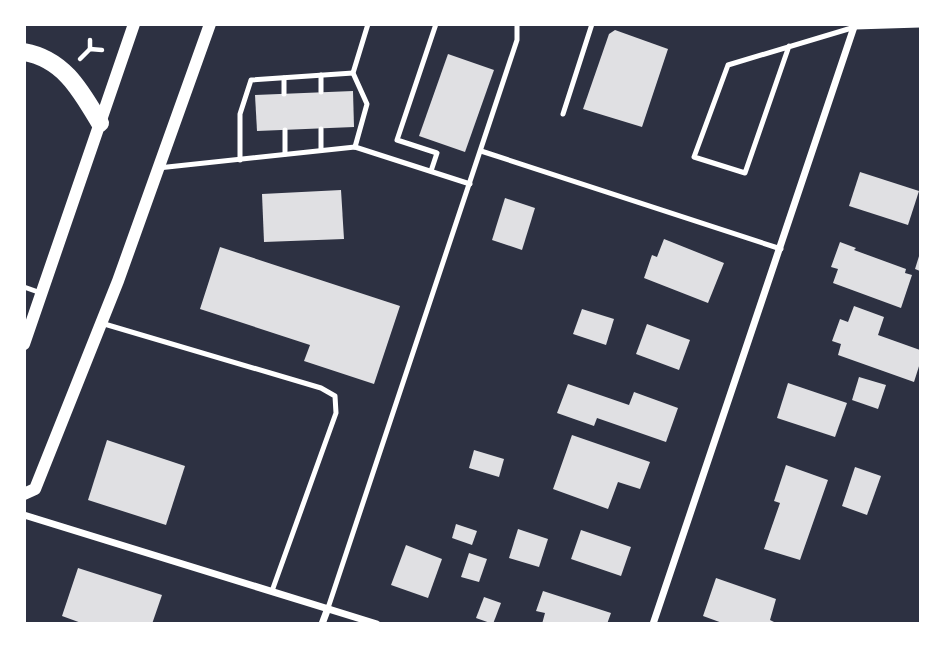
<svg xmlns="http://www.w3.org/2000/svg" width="945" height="648" viewBox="0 0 945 648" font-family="Rubik,sans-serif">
  <rect width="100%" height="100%" fill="#2d3142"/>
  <!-- building -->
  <g fill="#e0e0e3">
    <polygon points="615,30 668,49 642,127 583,109 609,34"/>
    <polygon points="448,54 494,70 465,152 419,136"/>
    <polygon points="353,91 354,127 257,131 255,95"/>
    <polygon points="860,172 919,191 908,225 849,206"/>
    <polygon points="341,190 344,239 264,242 262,194"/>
    <polygon points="505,198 535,208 522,250 492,240"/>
    <polygon points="664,239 724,263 708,303 644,278 652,255 657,257"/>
    <polygon points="840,242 856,248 854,250 906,269 905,273 912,275 901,308 833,283 838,269 831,267"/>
    <polygon points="220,247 400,306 374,384 304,361 310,345 200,309"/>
    <polygon points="920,253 920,271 915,269"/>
    <polygon points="854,306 884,317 878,335 920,350 920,363 914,382 838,355 841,344 832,341 840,319 848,322"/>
    <polygon points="582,309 614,319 606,345 573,334"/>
    <polygon points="647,324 690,340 679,370 636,354"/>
    <polygon points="859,377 886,385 878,409 852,400"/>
    <polygon points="788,383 847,403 835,437 777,418"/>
    <polygon points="568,384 629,405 634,392 678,408 666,442 597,418 594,426 557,413"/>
    <polygon points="572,435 650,462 640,489 618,482 608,509 553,489"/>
    <polygon points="107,440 185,466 166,525 88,500"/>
    <polygon points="474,450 504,459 499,477 469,468"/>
    <polygon points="786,465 828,480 800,560 764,549 780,503 774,501"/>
    <polygon points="855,467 881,476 867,515 842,506"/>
    <polygon points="456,524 477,531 472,545 452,538"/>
    <polygon points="518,529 548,539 539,567 509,558"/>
    <polygon points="581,530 631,547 621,576 571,559"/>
    <polygon points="406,545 442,559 428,598 391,585"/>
    <polygon points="469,553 487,559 479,582 461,577"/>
    <polygon points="78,568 162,595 152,624 84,624 62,616"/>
    <polygon points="716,578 776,599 770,620 778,624 725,624 703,616"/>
    <polygon points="543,591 611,613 607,624 542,624 545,613 536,611"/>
    <polygon points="484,597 501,603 493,624 476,618"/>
  </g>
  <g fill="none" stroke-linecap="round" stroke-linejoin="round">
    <!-- path -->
    <g stroke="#fff" stroke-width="4.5">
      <polyline points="90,40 90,49"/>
      <polyline points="80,59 90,49 102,50"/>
    </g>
    <!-- service -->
    <g stroke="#fff" stroke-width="5">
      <polyline points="789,46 745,173 694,157 728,65 855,27 920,25"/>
      <polyline points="321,75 321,92"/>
      <polyline points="284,78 284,94"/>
      <polyline points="563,114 592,24"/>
      <polyline points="321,129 321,150"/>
      <polyline points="285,130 285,154"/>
      <polyline points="355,147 367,104 353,73 368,24"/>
      <polyline points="481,151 781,249"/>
      <polyline points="240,160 240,114 251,80 353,73"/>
      <polyline points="158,168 355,147 470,184"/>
      <polyline points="431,171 437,153 397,140 436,24"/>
      <polyline points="24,287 41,293"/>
      <polyline points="101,323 321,388 335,396 336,413 272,591"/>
      <polyline points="328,608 517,40 517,24"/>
    </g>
    <!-- minor -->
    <g stroke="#fff" stroke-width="7">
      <polyline points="24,515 377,624"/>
      <polyline points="322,624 328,608"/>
      <polyline points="653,624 855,24"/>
    </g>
    <!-- tertiary -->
    <g stroke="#fff" stroke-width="12">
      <polyline points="24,344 134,24"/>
      <polyline points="24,494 35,489 118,281 210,24"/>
    </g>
    <!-- primary -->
    <path stroke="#fff" stroke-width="18" d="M 24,52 C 64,59 81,91 100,123"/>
  </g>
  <!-- border -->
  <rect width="945" height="648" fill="none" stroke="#ffffff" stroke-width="52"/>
</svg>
